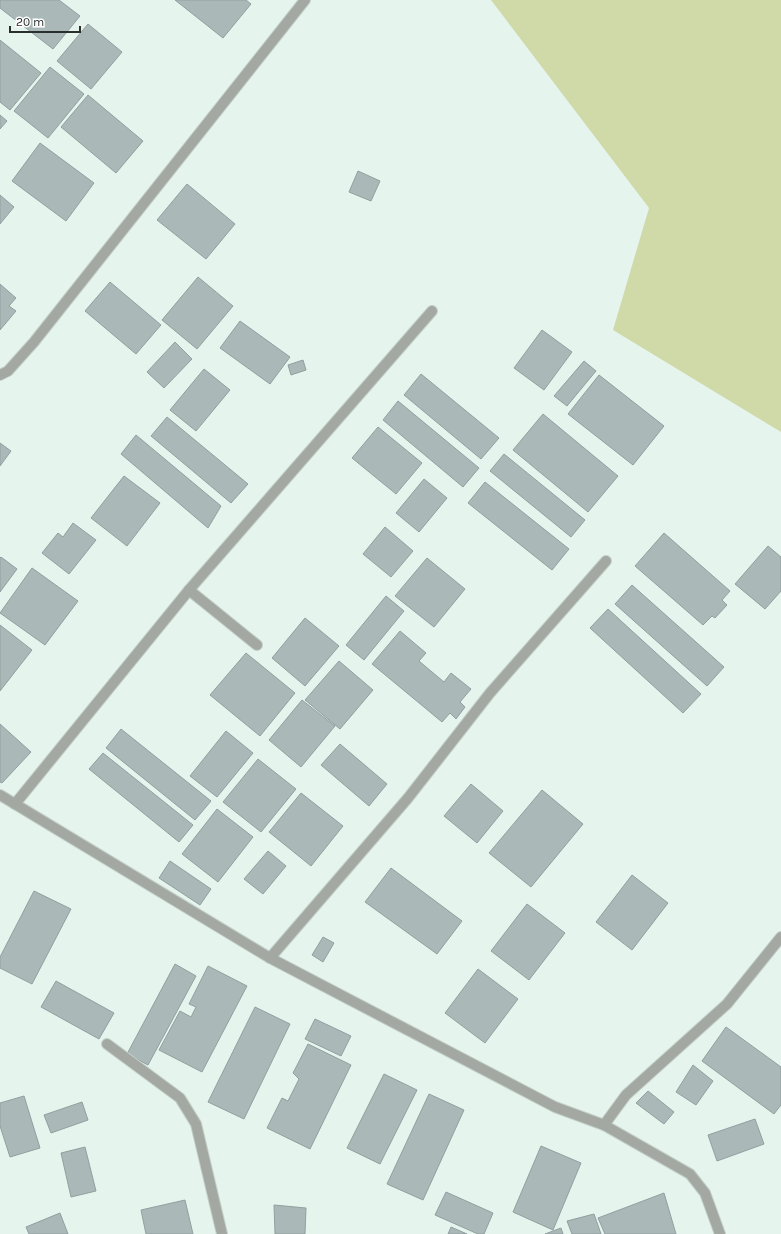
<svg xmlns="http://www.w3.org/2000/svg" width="781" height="1234" viewBox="0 0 781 1234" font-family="Karla,sans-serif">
  <rect width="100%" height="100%" fill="#e6f4ee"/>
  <!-- green -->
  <polygon fill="#d0daa9" points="491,0 781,0 781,432 613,330 649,208"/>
  <!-- building -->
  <g fill="#aab9b8" stroke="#919f9f">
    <polygon points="0,0 59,0 80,16 53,49 0,8"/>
    <polygon points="175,0 246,0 251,4 223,38"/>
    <polygon points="88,24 122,52 91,89 57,61"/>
    <polygon points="0,40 41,73 10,110 0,102"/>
    <polygon points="50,67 84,94 48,138 14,111"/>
    <polygon points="88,95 143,141 116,173 61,127"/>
    <polygon points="0,115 7,121 0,129"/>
    <polygon points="40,143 94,183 66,221 12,181"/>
    <polygon points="358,171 380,181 371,201 349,192"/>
    <polygon points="187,184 235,224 206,259 157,220"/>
    <polygon points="0,195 14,207 0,224"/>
    <polygon points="198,277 233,306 197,349 162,320"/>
    <polygon points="110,282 161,325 136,354 85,311"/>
    <polygon points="0,284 16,298 9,306 16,311 0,330"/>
    <polygon points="240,321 290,357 270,384 220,348"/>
    <polygon points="542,330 572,352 544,390 514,368"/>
    <polygon points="175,342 192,359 164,388 147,372"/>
    <polygon points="303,360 306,370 291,375 288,365"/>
    <polygon points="584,361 596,371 567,406 554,396"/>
    <polygon points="204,369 230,390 196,431 170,410"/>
    <polygon points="421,374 499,438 481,459 404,395"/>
    <polygon points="599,375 664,426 633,465 568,414"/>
    <polygon points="398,401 479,468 463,487 383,420"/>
    <polygon points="543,414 618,476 588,512 513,450"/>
    <polygon points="167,417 248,484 231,503 151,436"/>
    <polygon points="378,427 422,463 396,494 352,458"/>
    <polygon points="136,435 221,506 208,528 121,454"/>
    <polygon points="0,443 11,451 0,466"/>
    <polygon points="504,454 585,520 571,537 490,471"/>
    <polygon points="124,476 160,503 127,546 91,518"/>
    <polygon points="424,479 447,498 419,532 396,513"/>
    <polygon points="485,482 569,549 552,570 468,503"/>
    <polygon points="73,523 96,540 69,574 42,553 58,533 63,537"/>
    <polygon points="385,527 413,551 391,577 363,554"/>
    <polygon points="664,533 730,591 722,600 727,605 715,618 712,616 703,625 635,566"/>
    <polygon points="768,546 781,557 781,591 765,609 735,584"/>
    <polygon points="1,557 17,569 0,592 0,558"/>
    <polygon points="427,558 465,589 434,627 395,596"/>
    <polygon points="32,568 78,601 45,645 0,613"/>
    <polygon points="632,585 724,667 707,686 615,604"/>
    <polygon points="386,596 404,611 364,660 346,645"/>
    <polygon points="608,609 701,694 683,713 590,628"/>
    <polygon points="305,618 339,646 305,686 272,658"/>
    <polygon points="0,625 32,650 0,691"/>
    <polygon points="400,631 426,653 419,661 444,682 451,673 471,689 460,702 465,707 456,719 450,713 442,722 372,664"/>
    <polygon points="246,653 295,693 260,736 210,695"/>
    <polygon points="339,661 373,690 340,729 305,700"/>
    <polygon points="302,700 335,726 301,767 269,740"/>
    <polygon points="0,724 31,752 2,783 0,782"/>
    <polygon points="121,729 211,801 195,820 106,748"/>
    <polygon points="226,731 253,753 217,797 190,776"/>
    <polygon points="340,744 387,784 369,806 321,765"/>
    <polygon points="103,753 193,825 179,842 89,769"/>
    <polygon points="258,759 296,789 261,832 223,802"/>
    <polygon points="471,784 503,811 477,843 444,816"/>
    <polygon points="542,790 583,824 531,887 489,853"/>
    <polygon points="301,793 343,826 311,866 269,832"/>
    <polygon points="217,809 253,837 218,882 182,854"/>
    <polygon points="268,851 286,866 263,894 244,879"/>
    <polygon points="170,861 211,889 200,905 159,878"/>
    <polygon points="391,868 462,921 437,954 365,902"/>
    <polygon points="632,875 668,903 632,950 596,922"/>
    <polygon points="34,891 71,909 32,984 0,968 0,957"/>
    <polygon points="527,904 565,933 529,980 491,951"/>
    <polygon points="323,937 334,943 323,962 312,955"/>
    <polygon points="175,964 196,976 148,1065 127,1054"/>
    <polygon points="208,966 247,986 202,1072 159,1050 180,1011 191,1017 196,1007 189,1004"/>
    <polygon points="478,969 518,999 485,1043 445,1013"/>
    <polygon points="56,981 114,1013 99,1039 41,1007"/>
    <polygon points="255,1007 290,1024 244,1119 208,1102"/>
    <polygon points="315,1019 351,1036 341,1056 305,1039"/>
    <polygon points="726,1027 781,1067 781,1105 774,1114 702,1061"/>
    <polygon points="308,1044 351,1065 310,1149 267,1128 282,1098 288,1101 299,1079 293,1073"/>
    <polygon points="693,1065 713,1081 696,1105 676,1092"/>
    <polygon points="384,1074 417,1090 380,1164 347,1148"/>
    <polygon points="648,1091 674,1112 664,1124 636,1103"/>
    <polygon points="429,1094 464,1110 423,1200 387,1184"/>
    <polygon points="24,1096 40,1148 10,1157 0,1126 0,1103"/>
    <polygon points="82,1102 88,1120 51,1133 44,1115"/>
    <polygon points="755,1119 764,1144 717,1161 708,1135"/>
    <polygon points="541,1146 581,1163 553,1230 513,1212"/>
    <polygon points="85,1147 96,1191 71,1197 61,1153"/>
    <polygon points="446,1192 493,1213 484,1234 478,1234 435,1215"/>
    <polygon points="664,1193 676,1234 605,1234 598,1218"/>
    <polygon points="185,1200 193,1234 146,1234 141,1210"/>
    <polygon points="274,1205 306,1208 305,1234 275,1234"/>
    <polygon points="60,1213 68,1234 29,1234 26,1227"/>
    <polygon points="594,1214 601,1234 572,1234 567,1221"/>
    <polygon points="451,1227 467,1234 448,1234"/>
    <polygon points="561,1228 563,1234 545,1234"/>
  </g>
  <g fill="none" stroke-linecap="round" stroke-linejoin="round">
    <!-- lane casing -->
    <g stroke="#c4d1cb" stroke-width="12">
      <polyline id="lane" points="107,1044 180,1098 196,1124 222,1234"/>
    </g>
    <!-- street casing -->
    <g stroke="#c4d1cb" stroke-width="12">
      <g id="street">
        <polyline points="0,375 8,371 34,342 305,0"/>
        <polyline points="189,590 257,645"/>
        <polyline points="0,795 270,958 555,1107 604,1125 690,1174 705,1193 720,1234"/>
        <polyline points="15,804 189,590 432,311"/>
        <polyline points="270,958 408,798 490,693 606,561"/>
        <polyline points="604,1125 626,1095 727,1004 781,937"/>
      </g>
    </g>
    <!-- lane -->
    <use href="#lane" stroke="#a4a8a3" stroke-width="10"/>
    <!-- street -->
    <use href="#street" stroke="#a4a8a3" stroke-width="10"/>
  </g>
  <!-- scale -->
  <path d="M10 26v6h70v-6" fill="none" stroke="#2a2f2d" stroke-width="2"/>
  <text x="16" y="26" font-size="12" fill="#2a2f2d" stroke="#ffffff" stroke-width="3" paint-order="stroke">20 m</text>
</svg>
